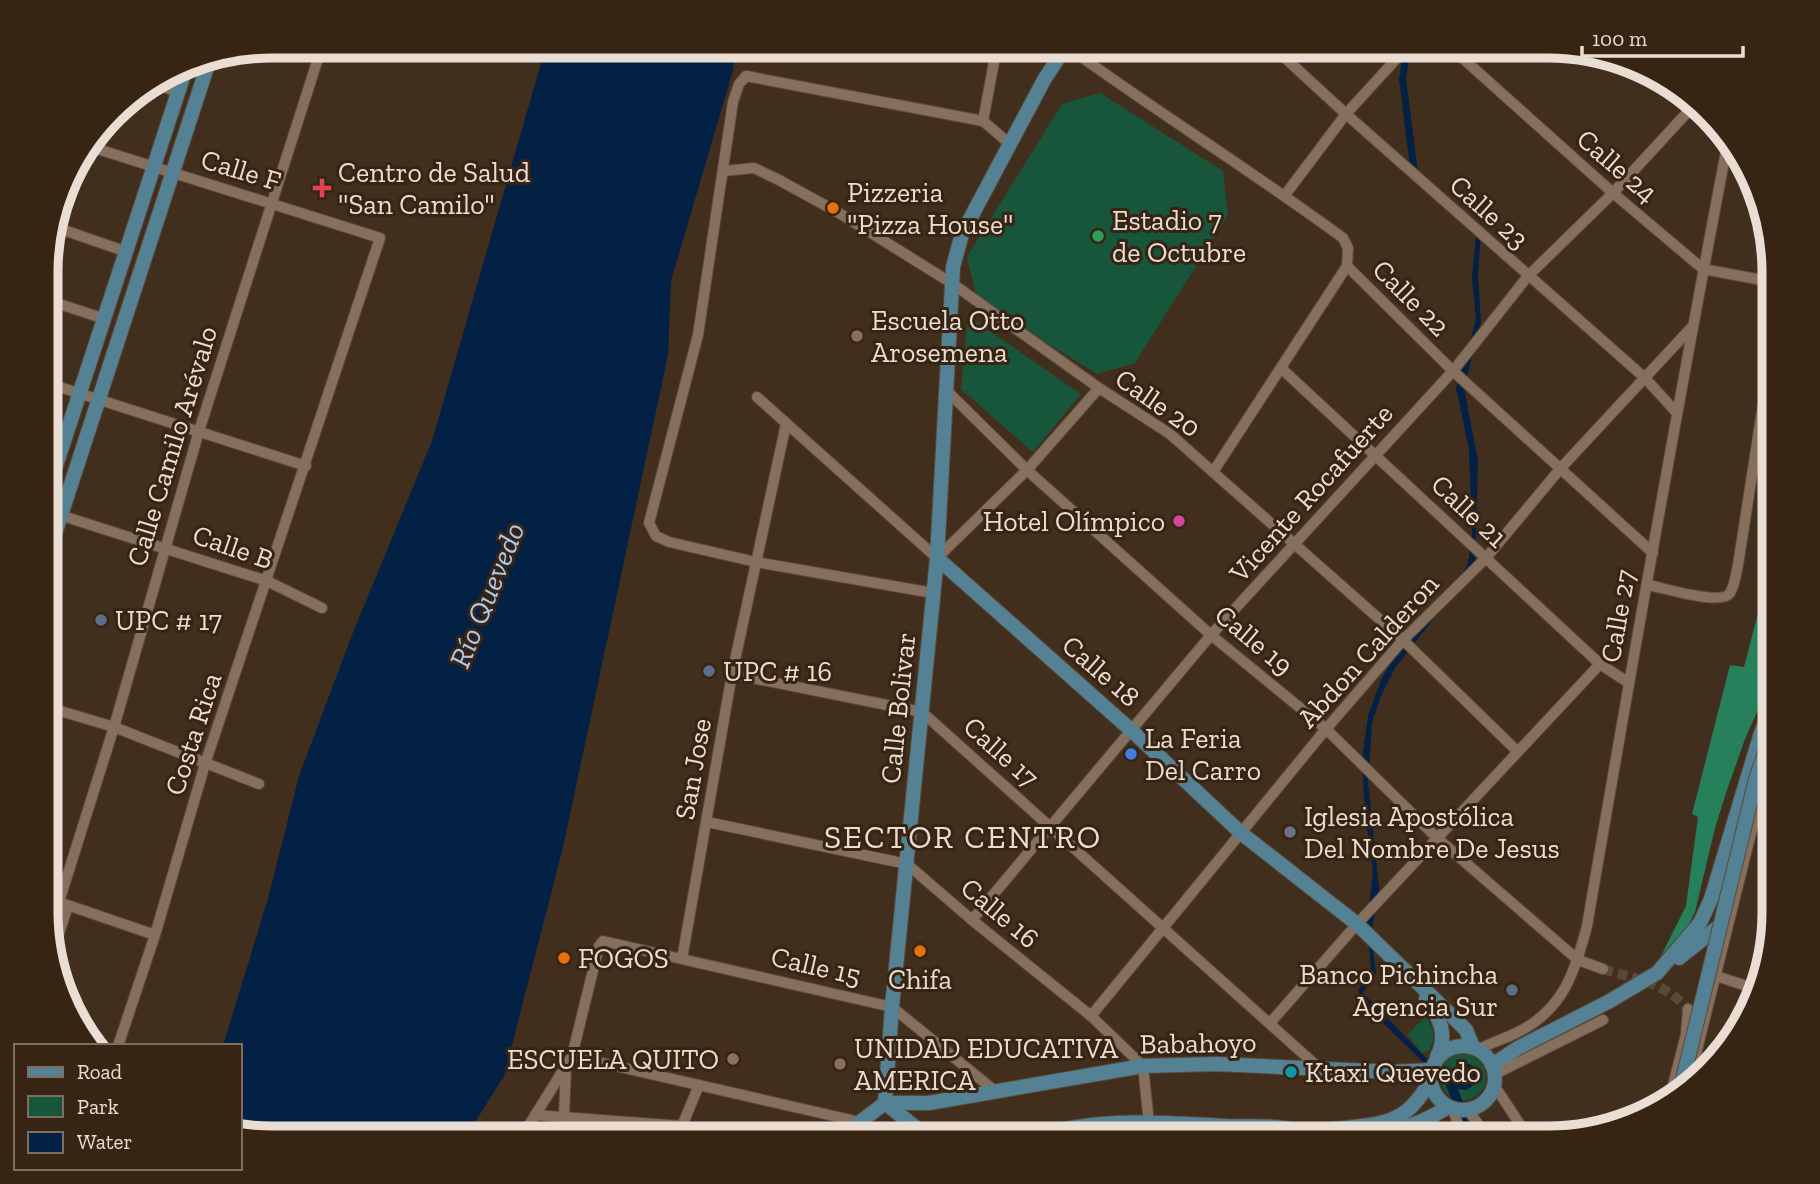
<svg xmlns="http://www.w3.org/2000/svg" width="1820" height="1184" viewBox="0 0 1820 1184" font-family="'Zilla Slab',serif">
  <rect width="100%" height="100%" fill="#412e1d"/>
  <!-- green -->
  <g fill="#18563c">
    <polygon points="1100,93 1223,171 1228,215 1135,363 1097,374 977,299 967,257 1062,104"/>
    <polygon points="968,316 1081,394 1033,452 961,389"/>
    <path d="M 1425,1016 C 1434,1029 1436,1036 1429,1051 L 1422,1053 L 1408,1035 Z"/>
    <circle cx="1463" cy="1077" r="23"/>
  </g>
  <!-- forest -->
  <polygon fill="#25805b" points="1766,582 1774,582 1774,674 1745,739 1727,790 1715,828 1695,912 1688,926 1661,956 1686,906 1698,817 1692,814 1730,665 1744,667"/>
  <!-- water -->
  <g fill="#032045">
    <polygon points="546,46 735,46 733,70 671,281 668,355 563,847 504,1076 465,1138 271,1138 240,1133 240,1046 223,1046 269,895 299,776 352,635 432,441"/>
    <path d="M 1404,46 L 1411,46 L 1406,78 L 1418,173 L 1481,230 L 1478,276 L 1481,321 L 1464,388 L 1478,461 L 1475,566 L 1395,668 L 1381,696 L 1372,723 L 1368,782 L 1379,889 L 1371,935 L 1376,973 L 1363,993 L 1431,1063 L 1450,1079 C 1453,1056 1481,1059 1477,1082 L 1467,1090 L 1458,1089 L 1471,1123 L 1486,1138 L 1472,1138 L 1464,1127 L 1445,1084 L 1362,1002 L 1358,990 L 1371,970 L 1367,924 L 1373,870 L 1365,814 L 1363,781 L 1363,752 L 1368,716 L 1381,680 L 1399,648 L 1460,577 L 1467,566 L 1469,558 L 1472,533 L 1469,449 L 1456,388 L 1476,320 L 1472,278 L 1476,234 L 1410,167 L 1399,79 Z"/>
  </g>
  <g fill="none" stroke-linecap="round" stroke-linejoin="round">
    <!-- minor-tunnel -->
    <path stroke="#5a4838" stroke-width="10" stroke-dasharray="10 5" stroke-linecap="butt" d="M 1603,969 C 1637,980 1664,982 1688,1009"/>
    <!-- minor casing -->
    <g stroke="#5a4a3b" stroke-width="12">
      <g id="minor">
        <path d="M 1066,46 C 1157,112 1252,171 1343,238 L 1348,248 L 1347,266 L 1453,371 L 1653,553"/>
        <polyline points="1272,46 1346,114 1645,378 1676,412"/>
        <polyline points="1449,46 1613,193 1703,269 1762,280 1774,285"/>
        <polyline points="152,83 178,92"/>
        <polyline points="983,121 997,46"/>
        <polyline points="88,146 380,238 205,764 155,935 118,1046"/>
        <polyline points="723,171 754,168 779,180 839,213 953,284 1099,388 1170,434 1403,640 1517,751"/>
        <polyline points="1285,195 1346,114 1408,46"/>
        <polyline points="52,226 127,252"/>
        <polyline points="47,300 105,319"/>
        <polyline points="1282,369 1600,664 1629,683"/>
        <polyline points="47,383 306,466"/>
        <polyline points="945,389 1027,470 1211,635 1326,729 1437,838 1578,960 1603,969"/>
        <polyline points="757,397 937,558 1027,470 1099,388"/>
        <polyline points="1213,472 1347,266"/>
        <polyline points="47,511 267,581 322,608"/>
        <path d="M 1648,585 C 1664,588 1721,606 1730,593 C 1735,585 1736,573 1738,565 L 1774,334"/>
        <polyline points="933,593 756,562 669,542 656,536 649,523 698,335 733,102 739,84 746,76 983,121 1011,145"/>
        <polyline points="732,674 922,712 1319,1068"/>
        <polyline points="47,707 114,727 259,784"/>
        <polyline points="707,822 907,864 972,920 1091,1016 1143,1066 1149,1123"/>
        <polyline points="47,898 155,935"/>
        <polyline points="59,902 114,727 199,431 322,46"/>
        <polyline points="972,920 1211,635 1453,371 1528,276 1613,193 1694,105"/>
        <polyline points="52,955 68,906"/>
        <polyline points="682,959 732,674 786,424"/>
        <polyline points="1716,976 1753,988"/>
        <polyline points="1091,1016 1326,729 1403,640 1486,558 1560,469 1691,328"/>
        <polyline points="1270,1023 1357,924 1600,664"/>
        <path d="M 1478,1050 C 1491,1042 1505,1039 1518,1032 C 1563,1010 1575,972 1587,926 C 1632,664 1678,402 1728,141"/>
        <polyline points="572,1056 860,1122"/>
        <polyline points="1495,1074 1603,1020"/>
        <polyline points="1689,1082 1763,785 1774,752"/>
        <polyline points="1494,1085 1529,1138"/>
        <polyline points="1669,1101 1686,1034 1688,1009"/>
        <polyline points="1453,1109 1462,1138"/>
        <polyline points="1468,1110 1488,1138"/>
        <polyline points="535,1115 682,1126"/>
        <polyline points="1227,1126 1236,1138"/>
        <polyline points="521,1138 572,1056 599,946 603,941 892,1007 995,1091"/>
        <polyline points="563,1138 566,1068"/>
        <polyline points="677,1138 699,1085"/>
        <polyline points="1560,1138 1564,1138"/>
      </g>
    </g>
    <!-- major casing -->
    <g stroke="#5a4a3b" stroke-width="16">
      <g id="major">
        <polyline points="47,493 188,62"/>
        <polyline points="47,558 210,58"/>
        <polyline points="937,558 1131,730 1241,833 1357,924 1453,1017 1466,1030 1473,1047"/>
        <polyline points="1679,958 1718,927"/>
        <polyline points="1657,973 1700,923 1711,899 1761,733 1774,703"/>
        <path d="M 1426,999 C 1440,1017 1448,1035 1437,1057"/>
        <circle cx="1463" cy="1078" r="32"/>
        <polyline points="1492,1065 1518,1048 1608,1002"/>
        <polyline points="885,1103 929,1103 1143,1066 1216,1064 1392,1072 1431,1070"/>
        <polyline points="885,1103 929,1138"/>
        <path d="M 1333,1129 C 1358,1126 1389,1127 1409,1109 C 1417,1102 1424,1091 1430,1083"/>
        <polyline points="848,1138 860,1122 885,1103 892,1007 937,558 953,267 962,234 1044,80 1066,46"/>
        <path d="M 1033,1138 C 1094,1116 1162,1123 1225,1126 C 1244,1127 1264,1125 1284,1128 C 1299,1130 1315,1137 1331,1138 C 1372,1140 1414,1129 1448,1107"/>
      </g>
    </g>
    <!-- minor -->
    <use href="#minor" stroke="#86705d" stroke-width="10"/>
    <!-- major -->
    <use href="#major" stroke="#548193" stroke-width="14"/>
    <!-- major-bridge casing -->
    <g stroke="#5a4a3b" stroke-width="16" stroke-linecap="butt">
      <g id="major-bridge">
        <polyline points="1608,1002 1657,973"/>
        <polyline points="1680,1091 1756,779 1774,726"/>
      </g>
    </g>
    <!-- major-bridge -->
    <use href="#major-bridge" stroke="#548193" stroke-width="14"/>
  </g>
  <!-- markers -->
  <path fill="#e0444e" stroke="#372413" stroke-width="2.5" d="M318.5 177.5h7v7h7v7h-7v7h-7v-7h-7v-7h7z"/>
  <g fill="#e8710a" stroke="#372413" stroke-width="2.5">
    <circle cx="833" cy="208" r="7"/>
    <circle cx="920" cy="951" r="7"/>
    <circle cx="564" cy="958" r="7"/>
  </g>
  <circle fill="#2e9e5b" stroke="#372413" stroke-width="2.5" cx="1098" cy="236" r="7"/>
  <g fill="#8d6e63" stroke="#372413" stroke-width="2.5">
    <circle cx="857" cy="336" r="7"/>
    <circle cx="733" cy="1059" r="7"/>
    <circle cx="840" cy="1064" r="7"/>
  </g>
  <circle fill="#d1479c" stroke="#372413" stroke-width="2.5" cx="1179" cy="521" r="7"/>
  <g fill="#5c6f8a" stroke="#372413" stroke-width="2.5">
    <circle cx="101" cy="620" r="7"/>
    <circle cx="709" cy="671" r="7"/>
    <circle cx="1512" cy="990" r="7"/>
  </g>
  <circle fill="#3f7fe0" stroke="#372413" stroke-width="2.5" cx="1131" cy="754" r="7"/>
  <circle fill="#6b7280" stroke="#372413" stroke-width="2.5" cx="1290" cy="832" r="7"/>
  <circle fill="#0f9aa8" stroke="#372413" stroke-width="2.5" cx="1291" cy="1072" r="7"/>
  <g text-anchor="middle" dominant-baseline="central" stroke-width="6" stroke-linejoin="round" paint-order="stroke">
    <!-- street labels -->
    <g font-size="28" fill="#eaddd3" stroke="#372413">
      <text transform="translate(1617 166) rotate(41)">Calle 24</text>
      <text transform="translate(241 170) rotate(17)">Calle F</text>
      <text transform="translate(1489 212) rotate(42)">Calle 23</text>
      <text transform="translate(1411 298) rotate(45)">Calle 22</text>
      <text transform="translate(1158 403) rotate(35)">Calle 20</text>
      <text transform="translate(172 446) rotate(-73)">Calle Camilo Arévalo</text>
      <text transform="translate(1311 493) rotate(-48)">Vicente Rocafuerte</text>
      <text transform="translate(1469 511) rotate(43)">Calle 21</text>
      <text transform="translate(233 547) rotate(19)">Calle B</text>
      <text transform="translate(1618 616) rotate(-80)">Calle 27</text>
      <text transform="translate(1254 640) rotate(40)">Calle 19</text>
      <text transform="translate(1368 651) rotate(-48)">Abdon Calderon</text>
      <text transform="translate(1101 671) rotate(41)">Calle 18</text>
      <text transform="translate(898 708) rotate(-84)">Calle Bolivar</text>
      <text transform="translate(193 734) rotate(-72)">Costa Rica</text>
      <text transform="translate(1001 752) rotate(42)">Calle 17</text>
      <text transform="translate(693 769) rotate(-80)">San Jose</text>
      <text transform="translate(1000 913) rotate(40)">Calle 16</text>
      <text transform="translate(816 966) rotate(13)">Calle 15</text>
      <text transform="translate(1198 1043) rotate(-1)">Babahoyo</text>
    </g>
    <!-- poi labels -->
    <g font-size="28" fill="#eaddd3" stroke="#372413" text-anchor="start">
      <text x="338" y="172">Centro de Salud<tspan x="338" dy="32">"San Camilo"</tspan></text>
      <text x="847" y="192">Pizzeria<tspan x="847" dy="32">"Pizza House"</tspan></text>
      <text x="1112" y="220">Estadio 7<tspan x="1112" dy="32">de Octubre</tspan></text>
      <text x="871" y="320">Escuela Otto<tspan x="871" dy="32">Arosemena</tspan></text>
      <text x="1165" y="521" text-anchor="end">Hotel Olímpico</text>
      <text x="115" y="620">UPC # 17</text>
      <text x="723" y="671">UPC # 16</text>
      <text x="1145" y="738">La Feria<tspan x="1145" dy="32">Del Carro</tspan></text>
      <text x="1304" y="816">Iglesia Apostólica<tspan x="1304" dy="32">Del Nombre De Jesus</tspan></text>
      <text x="578" y="958">FOGOS</text>
      <text x="1498" y="974" text-anchor="end">Banco Pichincha<tspan x="1498" dy="32">Agencia Sur</tspan></text>
      <text x="920" y="979" text-anchor="middle">Chifa</text>
      <text x="854" y="1048">UNIDAD EDUCATIVA<tspan x="854" dy="32">AMERICA</tspan></text>
      <text x="719" y="1059" text-anchor="end">ESCUELA QUITO</text>
      <text x="1305" y="1072">Ktaxi Quevedo</text>
    </g>
    <!-- water labels -->
    <g font-size="30" font-style="italic" fill="#abc8f0" stroke="#372413">
      <text transform="translate(487 595) rotate(-68)">Río Quevedo</text>
    </g>
    <!-- quarter labels -->
    <g font-size="32" letter-spacing="2" fill="#eaddd3" stroke="#372413">
      <text x="963" y="837">SECTOR CENTRO</text>
    </g>
  </g>
  <!-- crop -->
  <path d="M0 0H1820V1184H0ZM272 58H1548A214 214 0 0 1 1762 272V912A214 214 0 0 1 1548 1126H272A214 214 0 0 1 58 912V272A214 214 0 0 1 272 58Z" fill="#372413" fill-rule="evenodd"/>
  <path fill="none" stroke="#eaddd3" stroke-width="9" d="M272 58H1548A214 214 0 0 1 1762 272V912A214 214 0 0 1 1548 1126H272A214 214 0 0 1 58 912V272A214 214 0 0 1 272 58Z"/>
  <!-- legend -->
  <rect x="14" y="1044" width="228" height="126" fill="#372413" stroke="#7f6e60" stroke-width="2"/>
  <rect x="28" y="1067" width="35" height="10" fill="#548193" stroke="#7f6e60" stroke-width="2"/>
  <text x="77" y="1079" font-size="21" fill="#eaddd3">Road</text>
  <rect x="28" y="1096" width="35" height="21" fill="#18563c" stroke="#7f6e60" stroke-width="2"/>
  <text x="77" y="1114" font-size="21" fill="#eaddd3">Park</text>
  <rect x="28" y="1132" width="35" height="21" fill="#032045" stroke="#7f6e60" stroke-width="2"/>
  <text x="77" y="1149" font-size="21" fill="#eaddd3">Water</text>
  <!-- scale -->
  <path d="M1582 46v10h161v-10" fill="none" stroke="#eaddd3" stroke-width="3.5"/>
  <text x="1592" y="46" font-size="21" fill="#eaddd3" stroke="#372413" stroke-width="5" paint-order="stroke">100 m</text>
</svg>
